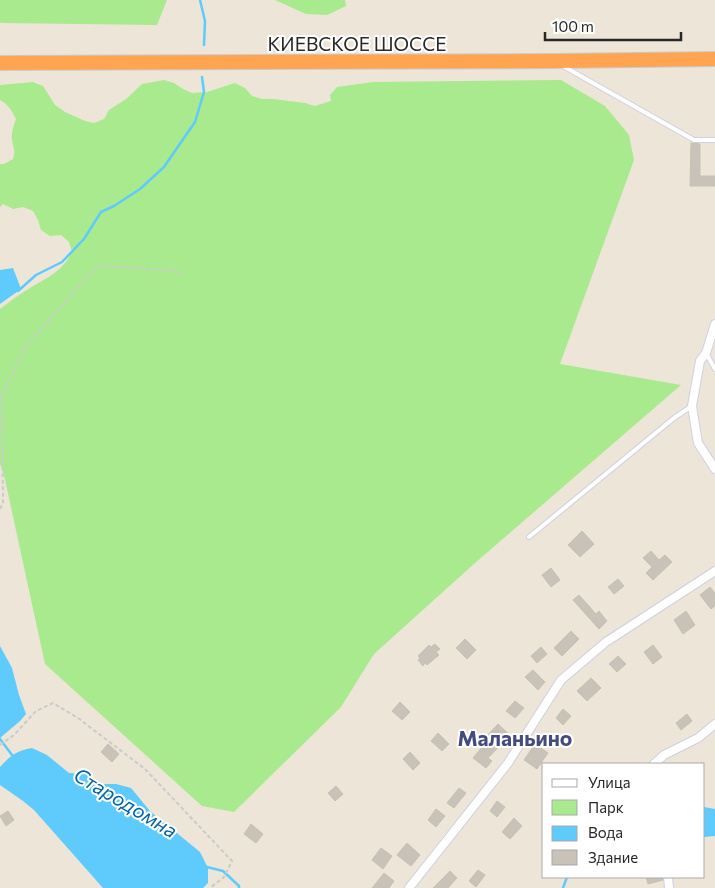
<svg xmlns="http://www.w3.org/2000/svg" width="715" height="888" viewBox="0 0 715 888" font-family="Commissioner,sans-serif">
  <rect width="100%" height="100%" fill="#ede5d8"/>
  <!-- green -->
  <g fill="#a9ea8e">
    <polygon points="0,0 167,0 157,25 1,23 0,22"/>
    <polygon points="275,0 345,0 346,6 327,15 306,14"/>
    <path d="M 164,80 L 174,83 L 183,89 L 192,93 L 207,92 L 235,83 L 245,88 L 252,96 L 262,99 L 273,99 L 305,103 L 315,106 L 331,101 L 330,95 L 337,87 L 373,82 L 561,80 L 605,106 L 629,135 L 634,160 L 560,364 L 681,385 L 475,563 L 374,654 L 341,707 L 234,812 L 202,806 L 45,664 L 4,475 L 0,464 L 0,309 C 10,301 20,294 30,288 C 48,277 62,272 72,252 L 69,242 L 61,235 L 50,236 L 41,230 L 38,220 L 33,211 L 23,207 L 13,209 L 3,204 L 0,207 L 0,164 L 4,164 L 13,159 C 16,148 13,149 12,139 C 11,132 14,125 16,119 C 12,111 8,104 0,100 L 0,85 L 33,82 L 43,86 L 55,105 L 65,112 L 85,121 L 94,123 L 104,119 L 109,110 L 126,99 L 142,84 Z"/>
  </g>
  <!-- water -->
  <g fill="#5ecbfc">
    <polygon points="13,268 21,289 0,304 0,270"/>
    <polygon points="0,646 12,668 19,695 26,714 20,721 0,738"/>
    <path d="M 32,748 L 47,755 L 69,773 L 86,774 L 99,784 L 116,784 L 131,788 L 150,811 L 200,852 L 208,868 L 208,883 L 203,888 L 103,888 L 34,810 L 23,801 L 0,785 L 0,767 C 11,755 16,751 32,748 Z"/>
    <polygon points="704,807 715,809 715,836 704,837"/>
  </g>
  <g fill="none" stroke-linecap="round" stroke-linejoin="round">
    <!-- stream -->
    <g stroke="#5ecbfc" stroke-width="2.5">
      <polyline points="200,0 205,21 204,45"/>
      <polyline points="18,291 36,275 62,262 84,239 101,212 114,206 140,189 164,167 195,122 204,92 202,77"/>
      <polyline points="0,739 12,755 15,757"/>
      <polyline points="207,867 223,871 239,886 239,888"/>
      <polyline points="563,888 567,877"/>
    </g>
  </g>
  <!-- building -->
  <g fill="#c8c2b8" stroke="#c8c1b2">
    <polygon points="691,143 700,144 700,176 715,176 715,186 690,186"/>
    <polygon points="582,531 594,544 580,557 568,545"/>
    <polygon points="651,551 659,560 665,555 672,562 653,580 646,573 652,567 643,558"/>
    <polygon points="551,568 560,580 551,587 542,575"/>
    <polygon points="618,579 624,586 614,594 608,587"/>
    <polygon points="710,587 715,593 715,606 711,609 700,595"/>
    <polygon points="579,595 596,614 599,611 607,621 599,629 573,600"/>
    <polygon points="686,611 695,625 683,634 674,620"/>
    <polygon points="571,631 579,639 562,656 554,648"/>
    <polygon points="465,639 476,650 467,659 456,648"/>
    <polygon points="435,644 440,649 436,652 439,655 427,665 425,663 423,666 418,660 420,658 418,656 429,645 431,647"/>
    <polygon points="653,645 662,657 653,664 644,652"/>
    <polygon points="541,647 547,654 537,663 531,656"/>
    <polygon points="618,656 626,664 617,672 609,664"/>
    <polygon points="533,670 545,682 538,690 525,677"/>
    <polygon points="591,678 601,688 587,701 577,691"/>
    <polygon points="515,701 524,708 515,718 506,711"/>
    <polygon points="400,702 410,712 402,720 392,711"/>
    <polygon points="563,709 571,716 563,725 556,718"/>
    <polygon points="687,714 692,721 681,730 676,723"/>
    <polygon points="498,724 510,735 488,758 492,761 486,768 473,758 487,741 484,739"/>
    <polygon points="438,733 449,744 442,751 431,741"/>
    <polygon points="108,744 119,754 112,762 101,752"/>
    <polygon points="535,744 548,753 537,769 524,760"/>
    <polygon points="410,752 420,763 413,770 403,759"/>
    <polygon points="336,786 343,794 335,801 328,793"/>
    <polygon points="459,788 466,793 454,808 447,803"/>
    <polygon points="497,801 505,807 497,817 490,811"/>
    <polygon points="436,809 445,816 436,827 428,820"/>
    <polygon points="8,811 14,820 6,826 0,816"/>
    <polygon points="514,818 522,826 510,839 502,832"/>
    <polygon points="251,824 263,834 256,843 244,834"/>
    <polygon points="407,843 420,855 411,866 397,855"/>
    <polygon points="381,848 392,856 383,869 372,860"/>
    <polygon points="478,870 485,875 476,887 469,881"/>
    <polygon points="450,871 457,878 448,888 433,888"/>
    <polygon points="384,873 394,881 389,888 372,888"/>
    <polygon points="646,877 662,877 663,880 648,884"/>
  </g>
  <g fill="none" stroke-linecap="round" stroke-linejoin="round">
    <!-- lane casing -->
    <g stroke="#cdd0e4" stroke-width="6">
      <g id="lane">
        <polyline points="563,66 694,140 715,140"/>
        <polyline points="706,353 715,369"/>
        <polyline points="529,537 674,418 692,406"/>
      </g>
    </g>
    <!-- street casing -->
    <g stroke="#cdd0e4" stroke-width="10">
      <g id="street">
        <polyline points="715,324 706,353 700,361 692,406 698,443 715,469"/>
        <polyline points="654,764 664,755 698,738 715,724"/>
        <polyline points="668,877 669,888"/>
        <polyline points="409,888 508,763 561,680 606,642 715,571"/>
      </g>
    </g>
    <!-- highway casing -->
    <g stroke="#cbcbcb" stroke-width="16">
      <polyline id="highway" points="0,63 554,61 715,59"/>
    </g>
    <!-- path -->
    <g stroke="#cbcbcb" stroke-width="2" stroke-dasharray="4 2.5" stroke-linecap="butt">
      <polyline points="0,509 3,503 2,394 27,345 97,266 169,270 183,273"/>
      <polyline points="0,745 14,735 36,711 53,703 78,718 145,769 232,861 224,877 210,888"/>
    </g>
    <!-- lane -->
    <use href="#lane" stroke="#fff" stroke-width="4"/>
    <!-- street -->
    <use href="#street" stroke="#fff" stroke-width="8"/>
    <!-- highway -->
    <use href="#highway" stroke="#ffa451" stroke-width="14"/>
  </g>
  <g text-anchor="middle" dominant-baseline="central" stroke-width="4" stroke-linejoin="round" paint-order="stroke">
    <!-- street labels -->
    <g font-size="19" fill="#282828" stroke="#fff">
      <text x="357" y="43">КИЕВСКОЕ ШОССЕ</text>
    </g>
    <!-- water labels -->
    <g font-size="20" font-style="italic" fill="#0064a5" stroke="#fff">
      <text transform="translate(126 802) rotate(31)">Стародомна</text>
    </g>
    <!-- quarter labels -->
    <g font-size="21" font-weight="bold" fill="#444c7e" stroke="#fff">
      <text x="515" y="737">Маланьино</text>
    </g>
  </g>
  <!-- legend -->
  <rect x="542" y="763" width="162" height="115" fill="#ffffff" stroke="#a9a9a9"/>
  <rect x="552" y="779" width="25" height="8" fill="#ffffff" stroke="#a9a9a9"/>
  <text x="588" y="788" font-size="15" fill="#282828">Улица</text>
  <rect x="552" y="800" width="25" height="15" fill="#a9ea8e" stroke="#a9a9a9"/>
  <text x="588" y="813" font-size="15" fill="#282828">Парк</text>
  <rect x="552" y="826" width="25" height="15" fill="#5ecbfc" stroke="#a9a9a9"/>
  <text x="588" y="838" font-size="15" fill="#282828">Вода</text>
  <rect x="552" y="850" width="25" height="15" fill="#c8c2b8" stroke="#a9a9a9"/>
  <text x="588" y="863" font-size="15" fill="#282828">Здание</text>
  <!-- scale -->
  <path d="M545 32v8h136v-8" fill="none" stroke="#282828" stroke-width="2.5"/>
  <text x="552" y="32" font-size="15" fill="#282828" stroke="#ffffff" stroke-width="4" paint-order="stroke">100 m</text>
</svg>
